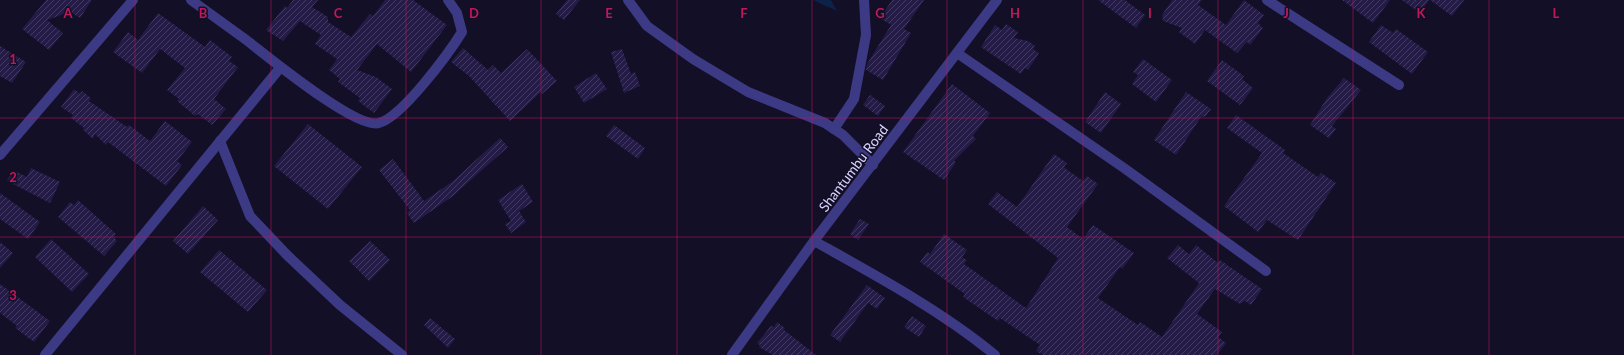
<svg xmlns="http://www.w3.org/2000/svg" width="1624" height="355" viewBox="0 0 1624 355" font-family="Lato,sans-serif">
  <defs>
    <pattern id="building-hatch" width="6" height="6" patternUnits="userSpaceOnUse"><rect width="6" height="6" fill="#241b47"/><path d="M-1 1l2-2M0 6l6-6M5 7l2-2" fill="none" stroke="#433b63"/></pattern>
  </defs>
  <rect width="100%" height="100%" fill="#130f26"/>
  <!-- water -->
  <polygon fill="#0c2248" points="814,0 831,0 837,11 817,2"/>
  <!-- building -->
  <g fill="url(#building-hatch)">
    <polygon points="46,0 92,0 80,18 70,12 47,20 63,33 49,50 22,29"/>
    <polygon points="293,0 318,0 312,7 328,17 328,22 351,37 370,14 373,16 385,0 413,0 447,25 411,72 377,44 357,70 376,77 392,89 374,113 358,101 360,98 338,82 340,79 329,70 337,59 315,44 321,35 300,21 283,41 266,30 285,6 287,8"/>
    <polygon points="567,0 580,0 564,20 556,14"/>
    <polygon points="892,0 924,0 904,29 911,33 883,80 866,70 867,64 891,25 880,18"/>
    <polygon points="1098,0 1125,0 1145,15 1136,28"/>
    <polygon points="1172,0 1202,0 1198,5 1226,25 1244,0 1264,15 1258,23 1263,28 1250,45 1247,42 1237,53 1205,30 1195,44 1179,32 1182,28 1163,21 1162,15"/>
    <polygon points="1342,0 1390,0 1373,23"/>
    <polygon points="1402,0 1429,0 1420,13"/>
    <polygon points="1430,0 1464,0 1452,16"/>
    <polygon points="158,13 205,47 210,40 232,57 229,61 238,67 214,99 226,109 212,125 198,114 195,116 177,101 179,99 167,90 185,68 160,49 142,73 113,52 128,32 138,40"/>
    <polygon points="1006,24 1018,32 1014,38 1028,41 1035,46 1033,49 1039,53 1028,70 1025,68 1021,74 981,47 995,25 1002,30"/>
    <polygon points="1381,25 1393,33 1396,29 1428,52 1412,74 1369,42"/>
    <polygon points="0,46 26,62 12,83 0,76"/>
    <polygon points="463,48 488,70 493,65 501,73 527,49 557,81 542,94 541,92 510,121 469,76 451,62"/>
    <polygon points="622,49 631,74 635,72 640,86 624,93 611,52"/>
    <polygon points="1143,59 1172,80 1156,102 1132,84 1138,75 1133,72"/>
    <polygon points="1222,60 1244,76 1242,79 1253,88 1240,105 1207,81"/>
    <polygon points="596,73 607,89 584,103 574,87"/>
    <polygon points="1344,78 1361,90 1332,126 1336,129 1329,138 1310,125 1327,98"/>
    <polygon points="952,84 990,113 973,136 976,139 954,161 956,162 944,180 903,152"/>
    <polygon points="74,89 80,94 82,91 91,98 89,101 127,127 129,125 150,141 165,121 192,142 177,161 182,165 166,186 108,142 106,145 95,134 93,139 83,130 84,128 71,118 73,115 61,107"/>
    <polygon points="1105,92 1121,104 1101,133 1085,122"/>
    <polygon points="1186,92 1211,109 1206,116 1201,117 1176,155 1154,140"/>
    <polygon points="870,95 885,106 878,116 863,105"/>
    <polygon points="1236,115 1285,150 1283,153 1318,177 1321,173 1336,183 1298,240 1267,220 1258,232 1224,206 1262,153 1227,128"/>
    <polygon points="308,124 362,167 328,209 274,166"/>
    <polygon points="614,125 645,148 638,159 606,136"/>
    <polygon points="500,138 508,147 453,196 414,223 407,213 410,210 379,170 393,159 424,201 453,181"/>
    <polygon points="1054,154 1067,163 1064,167 1066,169 1083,181 1087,176 1098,184 1067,227 1083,239 1093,225 1134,253 1122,269 1120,267 1098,298 1138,325 1140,322 1162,337 1199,283 1167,258 1178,245 1189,254 1196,245 1218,263 1220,260 1262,289 1251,305 1245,301 1240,304 1215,289 1197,314 1222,332 1218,337 1226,343 1217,355 1043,355 1036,351 1040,345 1000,318 998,321 963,297 965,294 920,262 927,252 930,254 944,234 967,250 962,257 967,260 964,264 1026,308 1058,258 988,204 997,192 1017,207"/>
    <polygon points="31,168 60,182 50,203 7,181 13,170 27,177"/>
    <polygon points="522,184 533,202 519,211 526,222 511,233 505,224 511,221 498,200"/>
    <polygon points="0,193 40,222 28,239 0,219"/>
    <polygon points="78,200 116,234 114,237 117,241 104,256 58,217 70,202 74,205"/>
    <polygon points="203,206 218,220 188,254 173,241"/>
    <polygon points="860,219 869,224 858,240 850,234"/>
    <polygon points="51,239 89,274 72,292 35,257"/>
    <polygon points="370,241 390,260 369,281 349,261"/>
    <polygon points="0,242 13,253 0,268"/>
    <polygon points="219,250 267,290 248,312 200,272"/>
    <polygon points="0,284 50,321 34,342 15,328 17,326 0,313"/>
    <polygon points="867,285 885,298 877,309 868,303 840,342 830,335"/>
    <polygon points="912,316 926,326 919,337 904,327"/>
    <polygon points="430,318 455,339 448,348 424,325"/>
    <polygon points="777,322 785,328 784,330 816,355 773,355 759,347 760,345 757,343 771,326 774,327"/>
  </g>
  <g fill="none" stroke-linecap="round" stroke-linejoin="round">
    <!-- minor -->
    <g stroke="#3d3a85" stroke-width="10">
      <path d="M 191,0 C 209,13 227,26 245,39 C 266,55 356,130 379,123 C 402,117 449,53 462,32 L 457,13 L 448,0"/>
      <polyline points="628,0 647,26 693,59 748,92 825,123 843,135 873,165"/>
      <polyline points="1267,0 1399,85"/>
      <polyline points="957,53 1124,168 1266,271"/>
      <polyline points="834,129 854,99 866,35 864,0"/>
      <polyline points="220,141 250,216 287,255 340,305 402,355"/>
      <polyline points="0,155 133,0"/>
      <path d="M 814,241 C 875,275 942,311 995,355"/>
      <polyline points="45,355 280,68"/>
    </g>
    <!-- tertiary -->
    <polyline stroke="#3d3a85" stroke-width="10" points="732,355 814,241 997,0"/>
  </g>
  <!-- grid -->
  <path fill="none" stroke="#c2185b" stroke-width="1" stroke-opacity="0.55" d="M 135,0 L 135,355M 271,0 L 271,355M 406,0 L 406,355M 541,0 L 541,355M 677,0 L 677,355M 812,0 L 812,355M 947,0 L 947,355M 1083,0 L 1083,355M 1218,0 L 1218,355M 1353,0 L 1353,355M 1489,0 L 1489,355M 0,118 L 1624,118M 0,237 L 1624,237"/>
  <g text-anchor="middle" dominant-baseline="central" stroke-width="3" stroke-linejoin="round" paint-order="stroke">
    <!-- street labels -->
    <g font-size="14" fill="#d9d4ff" stroke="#130f26">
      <text transform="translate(853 168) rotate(-53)">Shantumbu Road</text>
    </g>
  </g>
  <g font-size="13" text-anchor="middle" font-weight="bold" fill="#c2185b" stroke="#130f26" stroke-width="3" stroke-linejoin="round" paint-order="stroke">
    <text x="68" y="18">A</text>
    <text x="203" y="18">B</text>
    <text x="338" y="18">C</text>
    <text x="474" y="18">D</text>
    <text x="609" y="18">E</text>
    <text x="744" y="18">F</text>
    <text x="880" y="18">G</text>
    <text x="1015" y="18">H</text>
    <text x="1150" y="18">I</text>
    <text x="1286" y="18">J</text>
    <text x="1421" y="18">K</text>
    <text x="1556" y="18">L</text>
    <text x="13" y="64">1</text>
    <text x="13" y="182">2</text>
    <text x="13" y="300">3</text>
  </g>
</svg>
